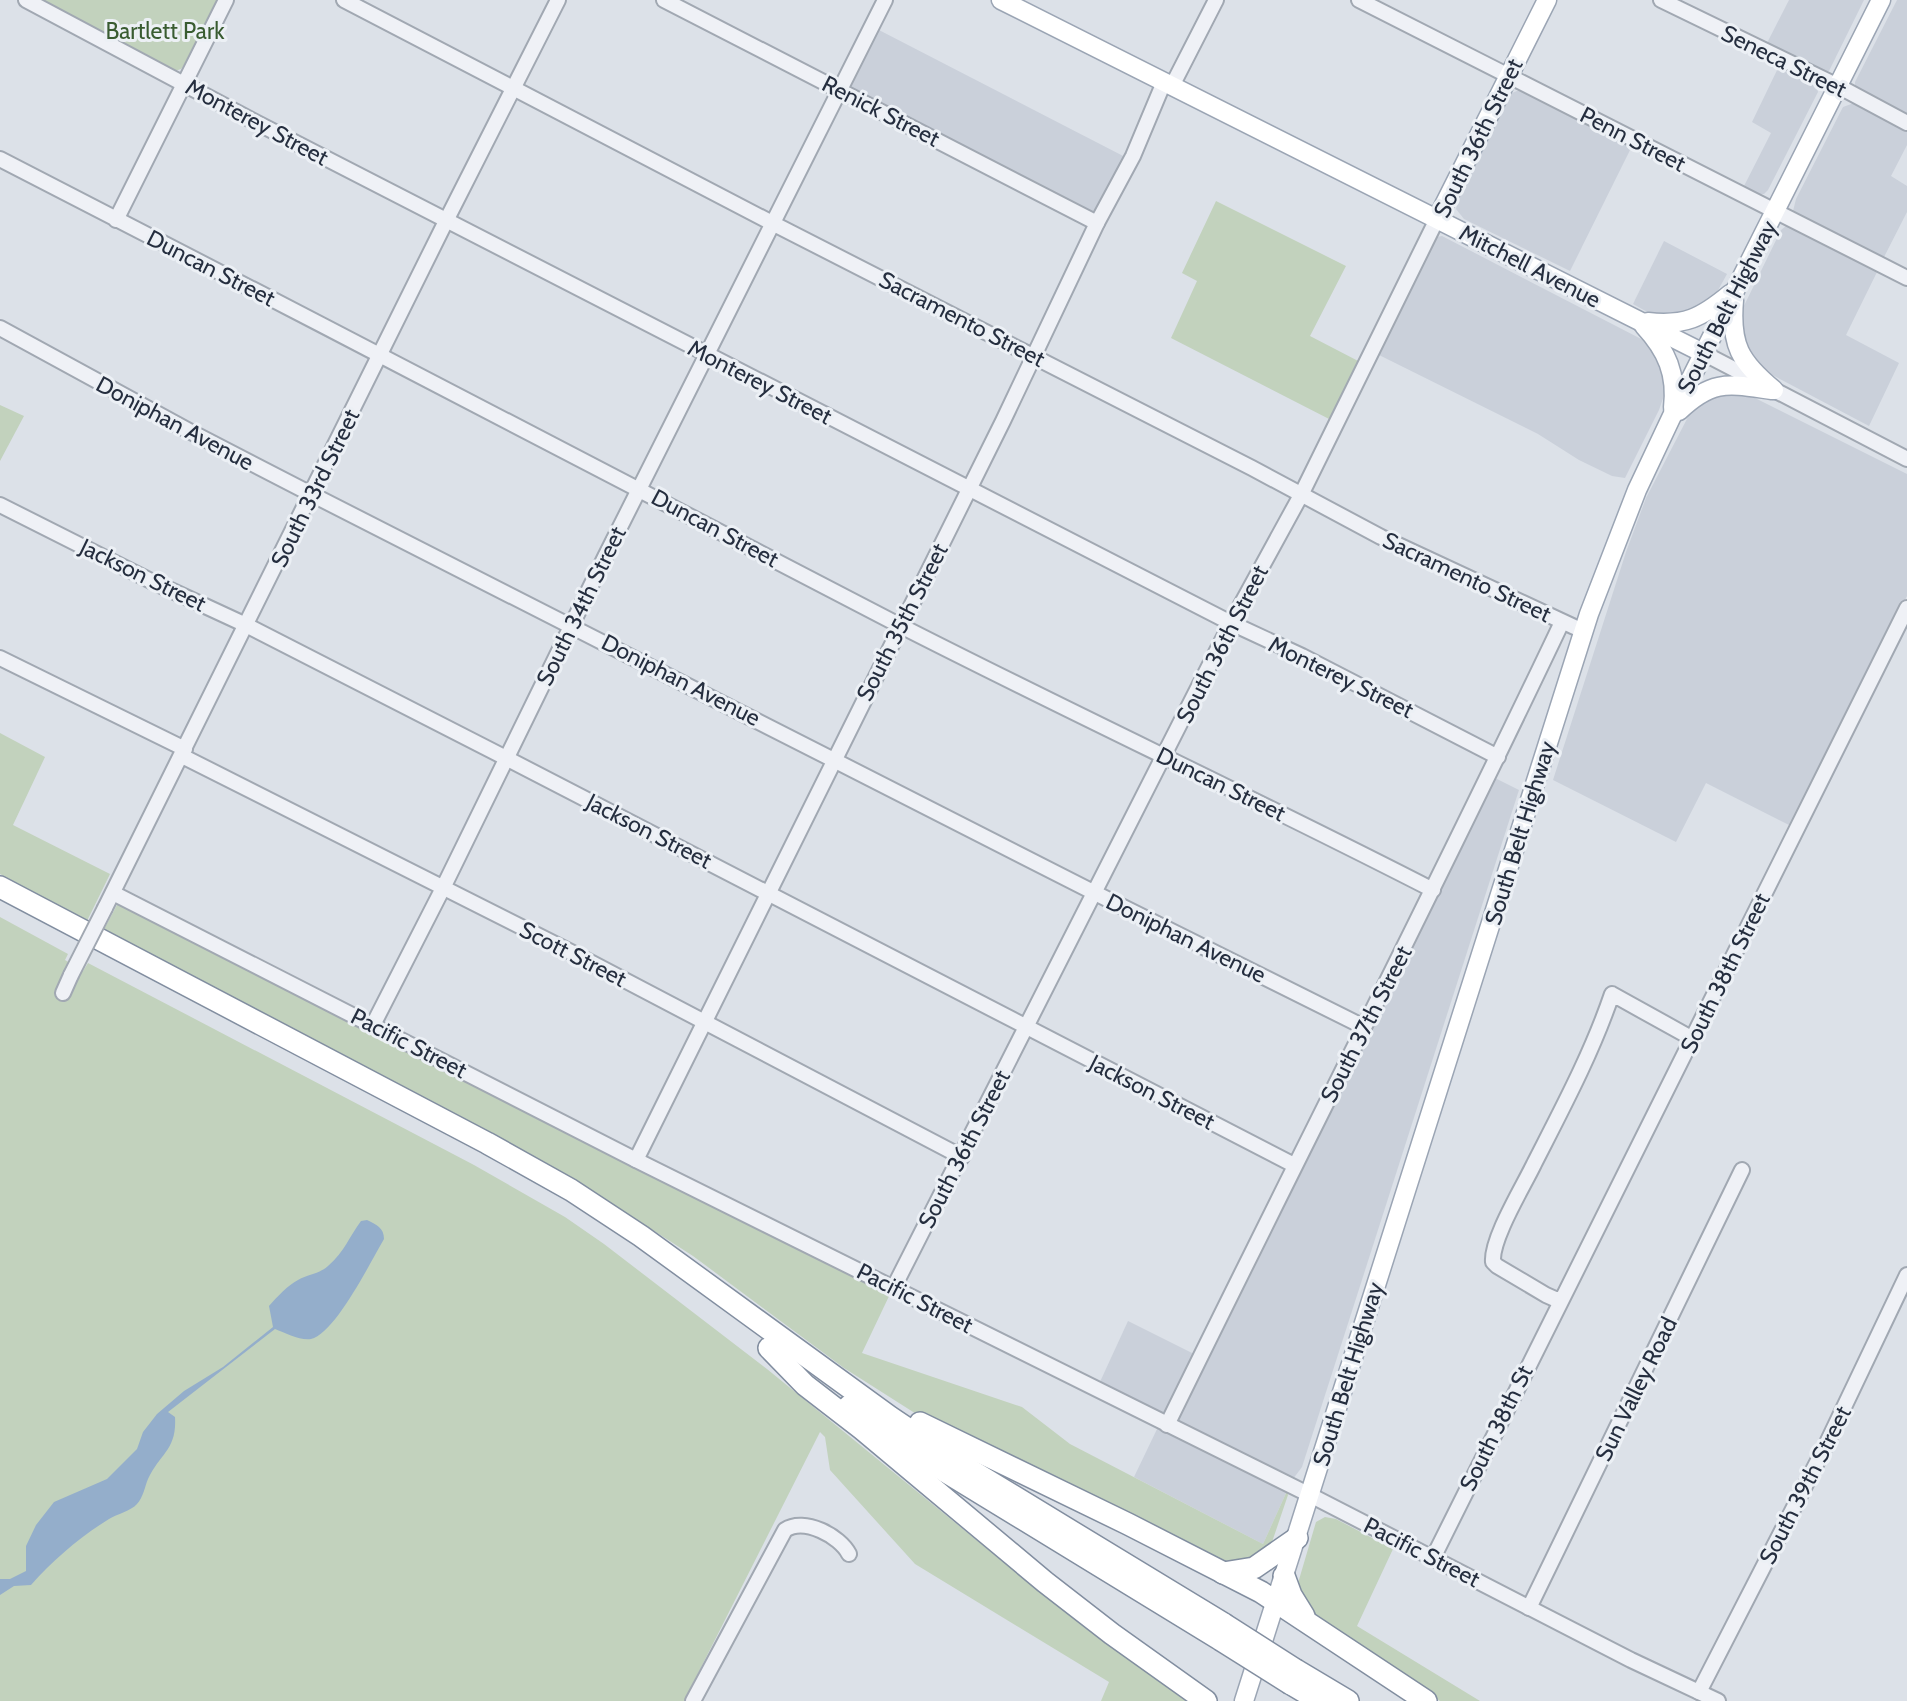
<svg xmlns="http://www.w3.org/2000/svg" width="1907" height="1701" viewBox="0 0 1907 1701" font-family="Cabin,sans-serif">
  <rect width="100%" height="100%" fill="#dce1e8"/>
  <!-- built -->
  <g fill="#cad0da">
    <polygon points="1789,0 1864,0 1829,71 1825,73 1766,45"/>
    <polygon points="1897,0 1907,0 1907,118 1855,88 1855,82"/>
    <polygon points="877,29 1127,158 1095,213 852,90 851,81"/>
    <polygon points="1780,64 1812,81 1816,85 1818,92 1768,190 1764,194 1757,194 1743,188 1771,133 1752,122"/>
    <polygon points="1517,91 1523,91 1633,144 1570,271 1464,219 1456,209 1460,194 1512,93"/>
    <polygon points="1854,103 1907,130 1907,145 1891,176 1907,186 1907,212 1883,259 1799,216 1793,211 1796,199 1843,107"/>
    <polygon points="1786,226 1794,226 1879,268 1846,335 1899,363 1869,426 1763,370 1750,361 1738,325 1740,314 1781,230"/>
    <polygon points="1442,236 1647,342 1655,350 1668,384 1659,410 1625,478 1612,476 1579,460 1538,434 1377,354 1437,237"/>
    <polygon points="1664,241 1727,274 1712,301 1682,318 1651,314 1633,304"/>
    <polygon points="1714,393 1749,395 1907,474 1907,596 1791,826 1706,783 1676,842 1553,780 1626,552 1646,498 1689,415 1695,406"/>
    <polygon points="1495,778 1519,790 1302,1467 1293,1479 1181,1425 1178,1421 1179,1415"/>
    <polygon points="1128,1321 1196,1355 1164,1414 1159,1414 1099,1384"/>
    <polygon points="1158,1427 1287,1491 1263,1544 1134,1477"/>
  </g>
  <!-- green -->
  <g fill="#c2d2bd">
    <polygon points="39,0 217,0 184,65 181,69 175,71"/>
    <polygon points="1216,201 1346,266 1310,336 1362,363 1333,421 1171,338 1197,281 1182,273"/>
    <polygon points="0,405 24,416 0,461"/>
    <polygon points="0,733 45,757 13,825 110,874 87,921 0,874"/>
    <polygon points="118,903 123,903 891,1292 862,1353 1022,1407 1070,1444 1263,1544 1287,1491 1288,1495 1271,1545 1235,1567 921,1417 844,1368 693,1256 572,1178 463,1119 103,931"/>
    <polygon points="0,917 68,954 65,960 83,971 88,963 474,1165 565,1217 604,1244 767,1369 1034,1587 1115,1648 1194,1701 1101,1701 1109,1682 915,1564 830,1470 825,1437 820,1432 684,1701 0,1701"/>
    <polygon points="1325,1517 1336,1519 1393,1549 1357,1626 1480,1701 1440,1701 1311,1615 1296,1590 1316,1522"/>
  </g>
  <!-- water -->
  <path fill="#94aecb" d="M 367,1220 C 377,1225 384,1228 384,1239 C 371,1261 335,1334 311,1339 C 301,1341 285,1333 275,1329 L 168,1412 L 175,1417 C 177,1450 160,1453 148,1479 C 145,1486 143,1498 137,1504 C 131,1511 117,1514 109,1519 C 80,1537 53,1560 31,1585 L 14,1586 L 0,1595 L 0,1579 L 10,1579 L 26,1571 L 26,1546 L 36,1525 L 54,1502 L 107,1479 L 137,1449 L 143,1432 L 157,1414 L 184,1391 L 223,1367 L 273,1327 L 269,1306 C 277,1297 288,1285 298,1280 C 309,1274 319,1274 328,1266 C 345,1251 349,1237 361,1221 Z"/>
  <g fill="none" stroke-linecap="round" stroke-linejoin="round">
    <!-- minor casing -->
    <g stroke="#a1a8b2" stroke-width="18">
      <g id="minor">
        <polyline points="26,0 257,123 1231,623 1302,656 1498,757"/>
        <polyline points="344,0 774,224 1252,468 1381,537 1583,631"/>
        <polyline points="664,0 1097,223"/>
        <polyline points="1359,0 1907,278"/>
        <polyline points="1661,0 1838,86 1907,123"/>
        <polyline points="1172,86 1216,0"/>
        <path d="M 0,159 C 300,312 598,470 897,624 C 1075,715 1256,799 1433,890"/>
        <polyline points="116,220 226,0"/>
        <polyline points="0,328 189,431 311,494 1095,893 1364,1027"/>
        <polyline points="1703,353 1907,459"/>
        <polyline points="0,505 151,581 246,625 506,758 1294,1165"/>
        <polyline points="0,658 185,749"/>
        <polyline points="182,756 571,952 962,1157"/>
        <polyline points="113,893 636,1160 1310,1495 1631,1660 1718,1701"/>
        <polyline points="105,908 446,221 558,0"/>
        <polyline points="63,993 71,975"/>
        <polyline points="373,1025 443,888 605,557 885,0"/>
        <polyline points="636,1160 1003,421 1097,223 1133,156 1164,82"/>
        <polyline points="894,1287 1231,623 1301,495 1437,219"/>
        <path d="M 1561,1299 L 1555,1299 L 1546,1295 L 1497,1266 L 1493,1262 C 1491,1239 1523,1187 1534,1164 C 1562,1109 1592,1053 1612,994 L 1693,1039"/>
        <path d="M 1167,1425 C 1298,1157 1434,892 1562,622"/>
        <polyline points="1433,1558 1907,608"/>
        <polyline points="1529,1608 1742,1170"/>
        <polyline points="1699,1692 1825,1447 1907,1275"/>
        <path d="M 693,1701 L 785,1530 C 804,1517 840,1536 849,1554"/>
      </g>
    </g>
    <!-- major casing -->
    <g stroke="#9ba5b4" stroke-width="21">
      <g id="major">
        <polyline points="1001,0 1703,353"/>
        <polyline points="1437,219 1547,0"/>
        <path d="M 1734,300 C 1730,345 1740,362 1774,390"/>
        <path d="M 1648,322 C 1685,326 1701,318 1730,294"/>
        <path d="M 1644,326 C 1667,351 1677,374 1673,408"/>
        <path d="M 1679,411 C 1713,379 1728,384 1772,390"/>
        <polyline points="1244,1701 1589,614 1637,490 1671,418 1881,0"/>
      </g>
    </g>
    <!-- highway casing -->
    <g stroke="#828ea0" stroke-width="24">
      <g id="highway">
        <polyline points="0,887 487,1143 571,1190 641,1236 890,1417 954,1460 1224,1624"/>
        <polyline points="769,1348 805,1385 862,1429 1045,1582 1112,1634 1206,1701"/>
        <polyline points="849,1406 946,1472 1221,1640"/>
        <polyline points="920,1423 1128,1524 1261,1592 1426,1701"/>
        <polyline points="1223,1573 1254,1568 1297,1538"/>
        <polyline points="1284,1576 1291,1595 1304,1616"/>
        <polyline points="1296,1670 1348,1701"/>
        <polyline points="1291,1684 1320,1701"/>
      </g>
    </g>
    <!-- minor -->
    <use href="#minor" stroke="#eff1f6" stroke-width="14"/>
    <!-- major -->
    <use href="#major" stroke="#fff" stroke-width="18"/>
    <!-- highway -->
    <use href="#highway" stroke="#fff" stroke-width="21"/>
    <!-- minor-bridge casing -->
    <g stroke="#a1a8b2" stroke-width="18" stroke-linecap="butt">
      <polyline id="minor-bridge" points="71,975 105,908"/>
    </g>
    <!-- highway-bridge casing -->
    <g stroke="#828ea0" stroke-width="24" stroke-linecap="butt">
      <g id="highway-bridge">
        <polyline points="1224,1624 1296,1670"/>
        <polyline points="1221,1640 1291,1684"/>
      </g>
    </g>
    <!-- minor-bridge -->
    <use href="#minor-bridge" stroke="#eff1f6" stroke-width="14"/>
    <!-- highway-bridge -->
    <use href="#highway-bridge" stroke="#fff" stroke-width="21"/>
  </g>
  <g text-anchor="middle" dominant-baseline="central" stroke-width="6" stroke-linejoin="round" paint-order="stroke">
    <!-- park labels -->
    <g font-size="23" fill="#395c31" stroke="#ecf0f5">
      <text x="165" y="31">Bartlett Park</text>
    </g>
    <!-- street labels -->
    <g font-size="23" fill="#252e3f" stroke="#ecf0f5">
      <text transform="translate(1784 61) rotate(26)">Seneca Street</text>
      <text transform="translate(881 111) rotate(27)">Renick Street</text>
      <text transform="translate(257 122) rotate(28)">Monterey Street</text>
      <text transform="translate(1478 138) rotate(-64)">South 36th Street</text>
      <text transform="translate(1633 139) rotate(27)">Penn Street</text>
      <text transform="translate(1530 266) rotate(27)">Mitchell Avenue</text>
      <text transform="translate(211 268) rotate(27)">Duncan Street</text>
      <text transform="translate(1727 307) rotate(-63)">South Belt Highway</text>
      <text transform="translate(962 319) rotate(27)">Sacramento Street</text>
      <text transform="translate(760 382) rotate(27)">Monterey Street</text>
      <text transform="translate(175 423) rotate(28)">Doniphan Avenue</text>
      <text transform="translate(315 488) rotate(-64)">South 33rd Street</text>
      <text transform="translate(715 528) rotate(28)">Duncan Street</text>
      <text transform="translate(143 575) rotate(26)">Jackson Street</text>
      <text transform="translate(1467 577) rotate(25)">Sacramento Street</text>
      <text transform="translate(581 606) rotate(-64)">South 34th Street</text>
      <text transform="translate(902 622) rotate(-63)">South 35th Street</text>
      <text transform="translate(1222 644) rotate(-63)">South 36th Street</text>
      <text transform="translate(1341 677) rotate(26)">Monterey Street</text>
      <text transform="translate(681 680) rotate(27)">Doniphan Avenue</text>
      <text transform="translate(1221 784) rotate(26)">Duncan Street</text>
      <text transform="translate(649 831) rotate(27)">Jackson Street</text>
      <text transform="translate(1520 833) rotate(-73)">South Belt Highway</text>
      <text transform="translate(1186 938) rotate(26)">Doniphan Avenue</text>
      <text transform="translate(573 954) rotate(27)">Scott Street</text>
      <text transform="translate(1725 973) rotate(-64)">South 38th Street</text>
      <text transform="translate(1366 1024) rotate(-63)">South 37th Street</text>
      <text transform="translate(409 1043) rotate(27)">Pacific Street</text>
      <text transform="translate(1152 1092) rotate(27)">Jackson Street</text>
      <text transform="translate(964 1149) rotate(-63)">South 36th Street</text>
      <text transform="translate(915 1298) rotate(27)">Pacific Street</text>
      <text transform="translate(1348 1374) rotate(-73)">South Belt Highway</text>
      <text transform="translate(1636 1389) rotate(-64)">Sun Valley Road</text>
      <text transform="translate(1496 1428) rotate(-64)">South 38th St</text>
      <text transform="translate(1805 1485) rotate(-63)">South 39th Street</text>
      <text transform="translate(1422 1552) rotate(27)">Pacific Street</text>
    </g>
  </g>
</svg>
